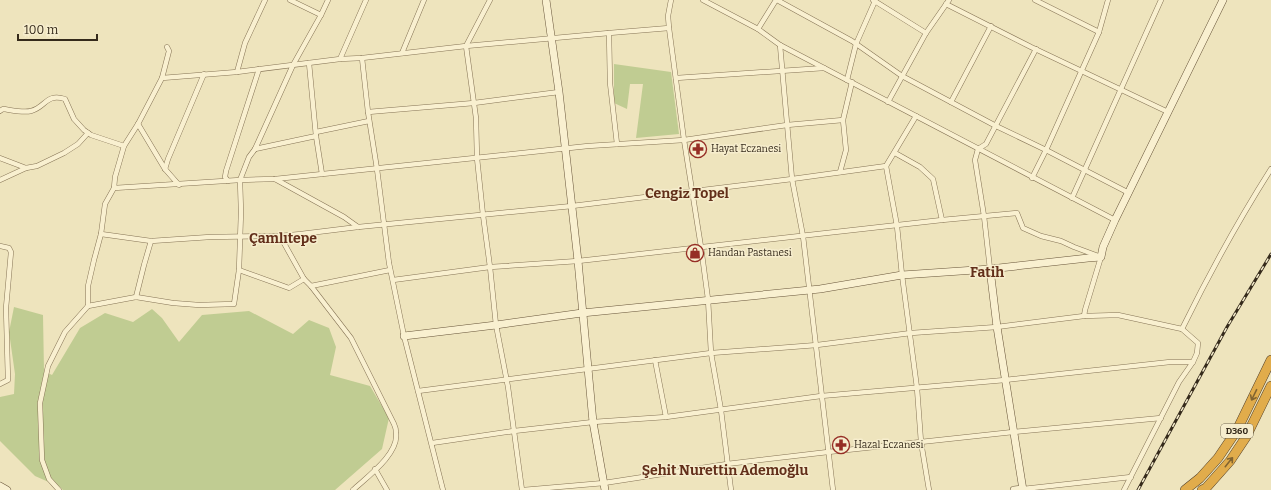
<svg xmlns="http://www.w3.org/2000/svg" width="1271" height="490" viewBox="0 0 1271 490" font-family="Bitter,serif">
  <rect width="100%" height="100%" fill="#eee4bd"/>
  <!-- green -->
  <g fill="#c0cc92">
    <polygon points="614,64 671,72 679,134 636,138 643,84 630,84 627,109 614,103"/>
    <polygon points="14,307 43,315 44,371 52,375 80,328 105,313 133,322 152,309 162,318 179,342 202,315 249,311 293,334 309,320 329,328 336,347 330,375 370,386 389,418 382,449 335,490 63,490 60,487 35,476 0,441 0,397 14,394 15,374 9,332"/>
  </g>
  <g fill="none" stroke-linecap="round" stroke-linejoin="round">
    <!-- street casing -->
    <g stroke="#867456" stroke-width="5.5">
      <g id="street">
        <polyline points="290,0 321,15"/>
        <polyline points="490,0 466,46 476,118 477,158 483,215 490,267 496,325 508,387 522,490"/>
        <polyline points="671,0 668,16 669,28 684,140 701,247 708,299 711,353 721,410 731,490"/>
        <polyline points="703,0 758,29 780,45 1115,220"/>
        <polyline points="777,0 852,41 902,76 996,126 1046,150 1129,193"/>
        <polyline points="873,0 926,33"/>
        <polyline points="1035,0 1099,32"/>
        <polyline points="946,4 1031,47 1168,112"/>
        <polyline points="758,29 776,0"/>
        <polyline points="609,33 610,83 617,144"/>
        <polyline points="780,45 792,179 803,236 833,490"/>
        <polyline points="402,53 424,0"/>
        <polyline points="362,58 368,112 377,169 389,263 404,336 443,490"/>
        <polyline points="340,59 366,0"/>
        <polyline points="309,63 316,136 322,174"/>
        <polyline points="237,72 245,43 265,0"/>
        <polyline points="162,78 237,72 340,59 362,58 466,46 609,33 669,28"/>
        <polyline points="676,78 824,68"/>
        <polyline points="847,80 856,44 875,1"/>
        <polyline points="888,102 926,33 949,0"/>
        <polyline points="951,102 991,26"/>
        <path d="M 0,111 L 3,109 C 11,110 23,113 31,111 C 46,107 46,93 65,99 L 74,119 L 84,130 L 91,135 L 124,146"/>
        <polyline points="368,112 474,103 559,92"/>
        <polyline points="916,116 886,166 897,226 902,275 917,388 921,442 929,490"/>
        <polyline points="138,124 165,169 179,185"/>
        <polyline points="316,132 369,121"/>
        <polyline points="255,149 316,136"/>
        <polyline points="895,153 920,167 933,179 942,220"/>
        <polyline points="0,158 26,168 37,166 64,153 78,144 88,133"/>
        <polyline points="165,169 168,159 204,74"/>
        <polyline points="840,172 846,150 843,120 852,82"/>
        <polyline points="1032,178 1046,150 1099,32 1108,0"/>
        <polyline points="275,179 344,217 358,227"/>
        <polyline points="0,180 26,168"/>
        <polyline points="228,181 225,177 226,171 259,69"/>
        <polyline points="114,188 240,180 275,179 588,146 684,140 787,125 843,120"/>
        <polyline points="1072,198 1161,0"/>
        <polyline points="101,234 151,241 210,237 280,236 301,234 358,227 572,206 792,179 886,166"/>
        <path d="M 280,236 L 304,279 L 311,286 L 351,338 L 394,424 C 395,426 396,430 396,433 C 399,454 367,477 353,490"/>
        <polyline points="0,246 9,248 11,252 6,308 8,380 0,384"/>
        <polyline points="990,269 984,216 975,160 978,149 986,144 1036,49"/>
        <polyline points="239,270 289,288 304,279"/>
        <polyline points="393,280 490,267 578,261 942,220 1017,213 1023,228 1041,236 1061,241 1074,247 1101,257 1085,310 1084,316"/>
        <polyline points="311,286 390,270"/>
        <polyline points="136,297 144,265 151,241"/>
        <polyline points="88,306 136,297 173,303 199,305 234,304 239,270 241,212 240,180 249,157 255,149 293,65 321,15 328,0"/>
        <path d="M 1182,329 C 1209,274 1238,221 1271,169"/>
        <polyline points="655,360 666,417"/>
        <polyline points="418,391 711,353 817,345 911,333 997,327 1084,316 1118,315 1182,329 1198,343 1197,353 1193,362"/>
        <polyline points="432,443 514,431 593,422 666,417 821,396 1005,380 1170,362 1193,362 1179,382 1124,490"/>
        <polyline points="375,469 387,490"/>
        <polyline points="1023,489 1131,477"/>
        <polyline points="59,490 49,479 42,460 40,403 48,366 65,332 88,306 88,286 94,260 101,234 105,204 114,188 115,177 124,146 138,124 162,78 169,51 167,47"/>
        <polyline points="523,490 604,483 727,464 828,452 1013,432 1161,418"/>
      </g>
    </g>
    <!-- secondary casing -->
    <g stroke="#68553a" stroke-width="8">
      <g id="secondary">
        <polyline points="546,0 559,92 578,261 593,422 605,490"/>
        <polyline points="990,269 997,327 1023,490"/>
        <polyline points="404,336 496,325 582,313 820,289 902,275 990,269 1088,258 1101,257 1103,247 1115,220 1223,0"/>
        <polyline points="0,486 7,490"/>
        <polyline points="1014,490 1023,489"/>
      </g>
    </g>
    <!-- highway casing -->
    <g stroke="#53412b" stroke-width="10">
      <g id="highway">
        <polyline points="1185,490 1200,478 1218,458 1237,430 1271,360"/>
        <polyline points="1202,490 1206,488 1230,461 1246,437 1271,386"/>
      </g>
    </g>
    <!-- street -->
    <use href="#street" stroke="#f9f0d0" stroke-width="4.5"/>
    <!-- secondary -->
    <use href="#secondary" stroke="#f9f0d0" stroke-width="7"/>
    <!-- highway -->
    <use href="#highway" stroke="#e1ac4b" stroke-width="9"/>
    <!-- rail casing -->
    <g stroke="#352a1b" stroke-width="3">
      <polyline id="rail" points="1138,490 1227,327 1271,254"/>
    </g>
    <!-- rail -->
    <use href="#rail" stroke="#f6edcd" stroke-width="1.5" stroke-dasharray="4.5" stroke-linecap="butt"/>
  </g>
  <!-- one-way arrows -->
  <defs><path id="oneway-shaft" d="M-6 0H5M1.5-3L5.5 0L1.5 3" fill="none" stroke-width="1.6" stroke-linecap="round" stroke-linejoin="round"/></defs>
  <g stroke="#826431">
    <use href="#oneway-shaft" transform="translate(1254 395) rotate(116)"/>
    <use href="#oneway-shaft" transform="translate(1229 462) rotate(-51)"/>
  </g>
  <!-- icons -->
  <defs>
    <g id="pharmacy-ring" transform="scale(0.9)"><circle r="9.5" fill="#f6edcd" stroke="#962e25" stroke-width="1.5"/><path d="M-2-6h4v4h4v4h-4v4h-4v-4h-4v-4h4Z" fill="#962e25"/></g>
    <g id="shop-ring" transform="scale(0.9)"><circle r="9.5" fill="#f6edcd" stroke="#962e25" stroke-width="1.5"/><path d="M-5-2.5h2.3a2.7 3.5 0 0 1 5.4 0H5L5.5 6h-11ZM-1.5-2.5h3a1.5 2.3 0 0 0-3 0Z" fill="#962e25"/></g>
  </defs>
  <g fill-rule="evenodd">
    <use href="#pharmacy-ring" x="698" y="149"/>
    <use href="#shop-ring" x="695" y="253"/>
    <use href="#pharmacy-ring" x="841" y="445"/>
  </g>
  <g text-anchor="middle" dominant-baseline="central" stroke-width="3" stroke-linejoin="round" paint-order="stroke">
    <!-- shield labels -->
    <rect fill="#f6edcd" stroke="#6f6450" stroke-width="1" x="1221" y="424" width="32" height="14" rx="3"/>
    <g font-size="9" font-weight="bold" fill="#352a1b">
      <text x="1237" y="431">D360</text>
    </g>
    <!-- poi labels -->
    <g font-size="10" fill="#352a1b" stroke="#f6edcd" text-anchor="start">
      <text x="711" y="149">Hayat Eczanesi</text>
      <text x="708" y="253">Handan Pastanesi</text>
      <text x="854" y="445">Hazal Eczanesi</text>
    </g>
    <!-- district labels -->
    <g font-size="14" font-weight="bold" fill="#622f1a" stroke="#f6edcd">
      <text x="687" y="193">Cengiz Topel</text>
      <text x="283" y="238">Çamlıtepe</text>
      <text x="987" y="272">Fatih</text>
      <text x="725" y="470">Şehit Nurettin Ademoğlu</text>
    </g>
  </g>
  <!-- scale -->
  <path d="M18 34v6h79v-6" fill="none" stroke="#352a1b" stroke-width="2"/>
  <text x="24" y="34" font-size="12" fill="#352a1b" stroke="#f6edcd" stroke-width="3" paint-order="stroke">100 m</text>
</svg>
